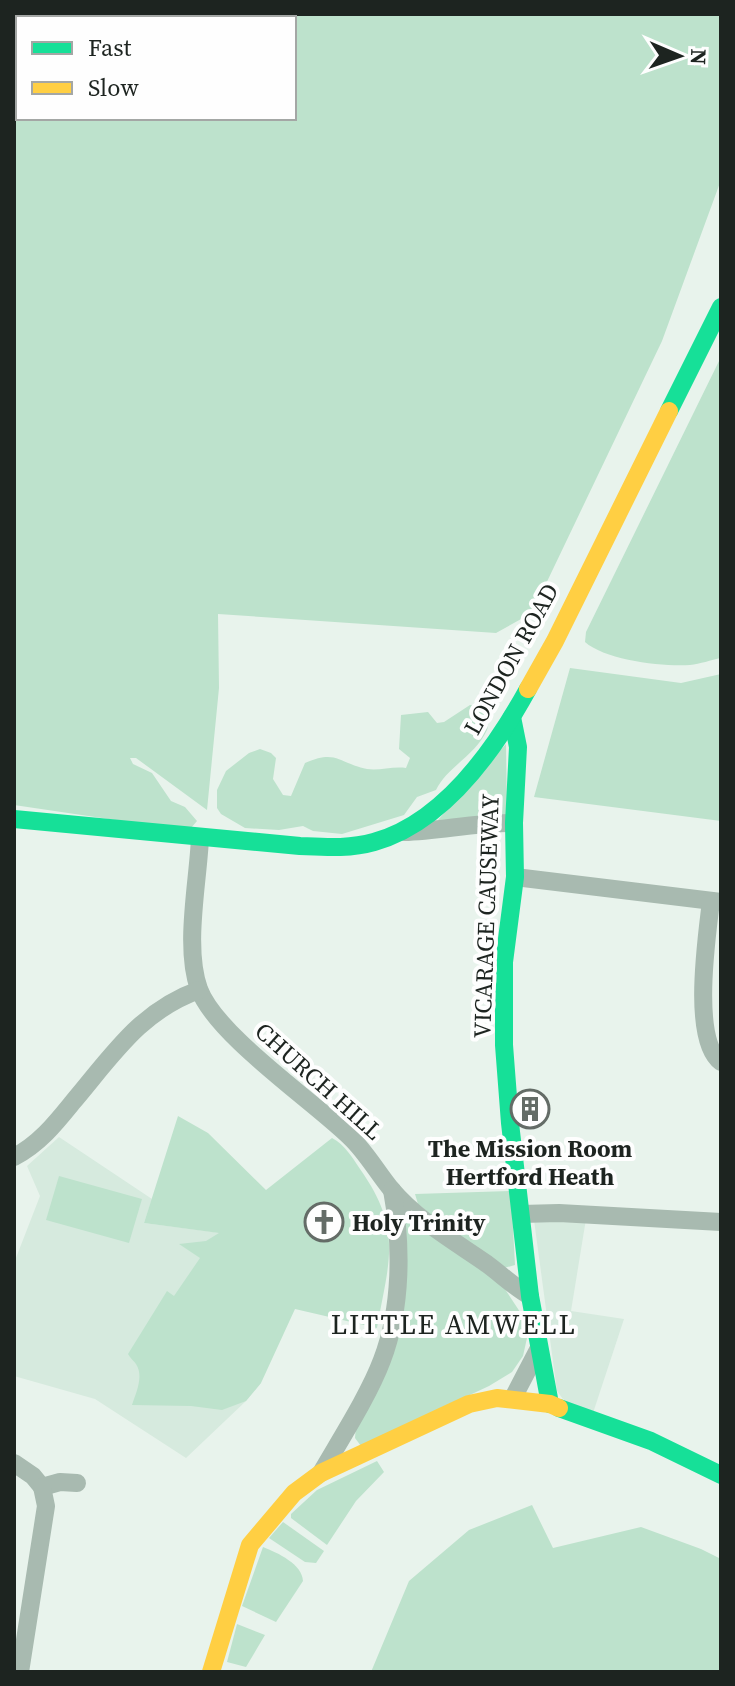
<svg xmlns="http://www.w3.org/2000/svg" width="735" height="1686" viewBox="0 0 735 1686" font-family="'Source Serif 4',serif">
  <rect width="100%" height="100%" fill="#e8f3ec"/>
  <!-- built -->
  <g fill="#d6eade">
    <polygon points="59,1137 152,1199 144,1223 221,1233 261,1383 246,1401 186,1458 95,1399 14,1376 14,1263 40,1196 27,1166"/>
    <polygon points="586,1219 571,1311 624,1319 593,1413 566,1403 557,1391 534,1220"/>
  </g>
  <!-- green -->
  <g fill="#bde2cc" fill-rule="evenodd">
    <path d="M 14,14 L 721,14 L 721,180 L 662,341 L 532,613 L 496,633 L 218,614 L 219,688 L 207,810 L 136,758 L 130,758 L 133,764 L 152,773 L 171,801 L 185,807 L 197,821 L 191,828 L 176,829 L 14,805 ZM 18,18 L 294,18 L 294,118 L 18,118 Z"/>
    <path d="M 721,357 L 721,658 C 711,660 700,664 690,665 C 663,667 605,660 585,642 L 586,632 Z"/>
    <polygon points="570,668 681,683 721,674 721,821 534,797"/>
    <path d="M 470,705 L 482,705 L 487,710 C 487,716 489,725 487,730 C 476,755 447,767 436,790 L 417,797 L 404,815 L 342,834 L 313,831 L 303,826 L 279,830 L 245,828 L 221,814 L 217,808 L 217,790 L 226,771 L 249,753 L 260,749 L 271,753 L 276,758 L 273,779 L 283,795 L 291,796 L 305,763 C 337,749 338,763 367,769 C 379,771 393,766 406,768 L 410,758 L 399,749 L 401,715 L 428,712 L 437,723 L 444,722 Z"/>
    <polygon points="506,744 507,814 441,822 438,820"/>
    <path d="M 178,1116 L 208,1133 L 266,1190 L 332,1138 C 345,1145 352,1157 360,1169 C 403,1230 389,1260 377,1328 L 295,1309 L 261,1383 L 246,1401 L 222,1410 L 191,1406 L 132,1405 C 136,1393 144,1376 136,1364 C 134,1361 130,1358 128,1354 L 167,1291 L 174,1296 L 200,1258 L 179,1244 L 206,1241 L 219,1233 L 144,1223 Z"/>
    <polygon points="59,1176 142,1199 129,1243 46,1220"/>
    <polygon points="511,1191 515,1265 504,1268 470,1247 418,1204 415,1194"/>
    <polygon points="408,1216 503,1286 522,1315 527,1338 523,1356 512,1372 489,1386 361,1446 355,1438 356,1425 375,1387 405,1218"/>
    <polygon points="377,1461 384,1472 356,1501 327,1545 291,1518 291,1514 317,1490"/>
    <polygon points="532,1505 553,1548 641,1527 701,1549 721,1559 721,1672 371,1672 409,1581 469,1530"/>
    <polygon points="283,1522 324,1551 316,1563 305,1562 269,1538"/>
    <path d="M 263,1547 C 278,1553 302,1564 303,1581 L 276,1622 L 242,1606 Z"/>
    <polygon points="237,1624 265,1635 246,1667 227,1662"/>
  </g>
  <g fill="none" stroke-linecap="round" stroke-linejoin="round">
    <!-- street -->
    <g stroke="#a8bab0" stroke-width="18">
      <path d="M 404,832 C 441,831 477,822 514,823"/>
      <path d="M 200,838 C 198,883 184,947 199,989 C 216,1035 312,1100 350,1137 C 366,1152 377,1172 391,1189 C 417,1220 454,1241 487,1264 C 502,1275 514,1287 530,1296"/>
      <polyline points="515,877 721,902"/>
      <path d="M 711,901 C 707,936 691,1040 721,1062"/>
      <path d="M 14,1157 C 39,1144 55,1124 72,1103 C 112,1056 140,1011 199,990"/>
      <polyline points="521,1214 559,1213 721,1222"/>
      <polyline points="513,1398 538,1350"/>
      <polyline points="14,1463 33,1476 42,1487 60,1482 77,1483"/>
      <path d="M 321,1473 C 340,1440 369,1395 382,1360 C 402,1308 402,1244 392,1190"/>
      <polyline points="20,1672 46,1506 42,1487"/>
    </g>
    <!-- fast -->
    <g stroke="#16e098" stroke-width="18">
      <polyline points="669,411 721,307"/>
      <polyline points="512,717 518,747 514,823 515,877 504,962 504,1045 510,1123 530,1296 550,1404"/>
      <path d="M 14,819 L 300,846 C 324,847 350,849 374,842 C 443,823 495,749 528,689"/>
      <polyline points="559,1408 651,1441 721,1475"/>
    </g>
    <!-- slow -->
    <g stroke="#ffcf43" stroke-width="18">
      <polyline points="528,689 555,641 669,411"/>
      <polyline points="211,1672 250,1545 294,1493 321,1473 469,1404 497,1398 550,1404 559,1408"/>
    </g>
  </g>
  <!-- icons -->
  <defs>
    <g id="building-ring" transform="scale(2)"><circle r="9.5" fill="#fefefe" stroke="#646c67" stroke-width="1.5"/><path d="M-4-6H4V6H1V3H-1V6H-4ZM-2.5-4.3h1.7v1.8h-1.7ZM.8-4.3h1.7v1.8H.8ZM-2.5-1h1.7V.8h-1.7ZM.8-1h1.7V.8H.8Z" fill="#646c67"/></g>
    <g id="church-ring" transform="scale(2)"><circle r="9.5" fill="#fefefe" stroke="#646c67" stroke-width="1.5"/><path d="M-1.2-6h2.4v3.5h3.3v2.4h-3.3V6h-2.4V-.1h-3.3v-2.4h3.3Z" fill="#646c67"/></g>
  </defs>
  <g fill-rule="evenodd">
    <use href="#building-ring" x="530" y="1109"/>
    <use href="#church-ring" x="324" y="1222"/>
  </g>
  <g text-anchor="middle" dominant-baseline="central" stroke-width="8" stroke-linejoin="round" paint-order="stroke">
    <!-- street labels -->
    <g font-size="24" fill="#1d2420" stroke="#fefefe">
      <text transform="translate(511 659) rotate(-61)">LONDON ROAD</text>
      <text transform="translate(486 916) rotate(-88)">VICARAGE CAUSEWAY</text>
      <text transform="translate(319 1081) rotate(42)">CHURCH HILL</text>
    </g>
    <!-- poi labels -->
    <g font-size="24" font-weight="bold" fill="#1d2420" stroke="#fefefe">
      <text x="530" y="1148">The Mission Room<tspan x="530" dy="28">Hertford Heath</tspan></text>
      <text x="352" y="1222" text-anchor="start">Holy Trinity</text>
    </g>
    <!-- quarter labels -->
    <g font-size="28" letter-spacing="2" fill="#1d2420" stroke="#fefefe">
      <text x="454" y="1324">LITTLE AMWELL</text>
    </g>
  </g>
  <!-- border -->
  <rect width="735" height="1686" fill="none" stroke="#1d2420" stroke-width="32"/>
  <!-- legend -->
  <rect x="16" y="16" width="280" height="104" fill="#fefefe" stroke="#a4a7a5" stroke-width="2"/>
  <rect x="32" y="42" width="40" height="12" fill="#16e098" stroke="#a4a7a5" stroke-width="2"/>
  <text x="88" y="56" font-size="24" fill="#1d2420">Fast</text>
  <rect x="32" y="82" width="40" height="12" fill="#ffcf43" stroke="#a4a7a5" stroke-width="2"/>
  <text x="88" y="96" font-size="24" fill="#1d2420">Slow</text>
  <!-- north arrow -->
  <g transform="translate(679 56) rotate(92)" stroke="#fefefe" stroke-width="6" paint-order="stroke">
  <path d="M0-6L14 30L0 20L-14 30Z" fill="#1d2420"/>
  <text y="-12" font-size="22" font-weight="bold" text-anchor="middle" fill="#1d2420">N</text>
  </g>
</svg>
